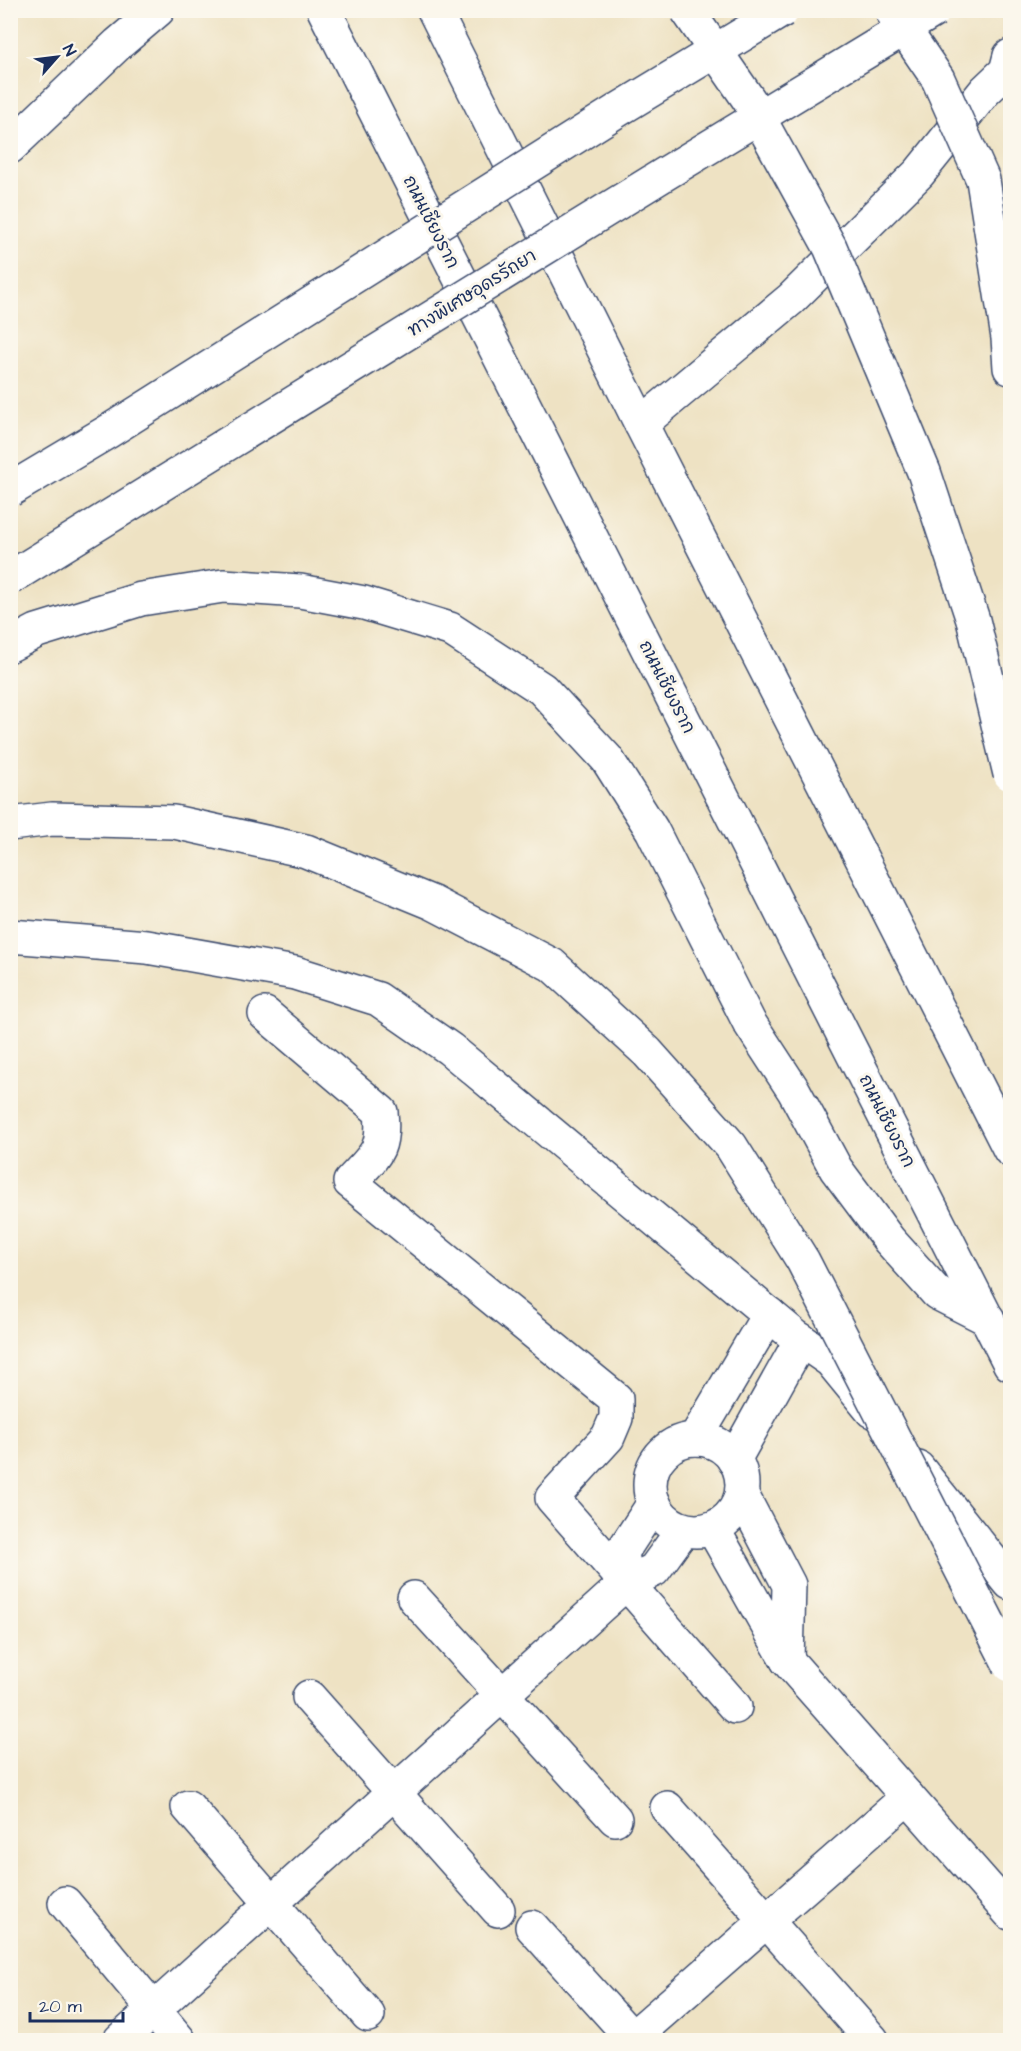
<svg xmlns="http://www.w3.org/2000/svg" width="1021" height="2051" viewBox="0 0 1021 2051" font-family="'Architects Daughter','Playpen Sans Thai',sans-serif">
  <rect width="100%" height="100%" fill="#fbf7ec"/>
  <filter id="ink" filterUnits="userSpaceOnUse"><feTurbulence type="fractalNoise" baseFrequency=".0167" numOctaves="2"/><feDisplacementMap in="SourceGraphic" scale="12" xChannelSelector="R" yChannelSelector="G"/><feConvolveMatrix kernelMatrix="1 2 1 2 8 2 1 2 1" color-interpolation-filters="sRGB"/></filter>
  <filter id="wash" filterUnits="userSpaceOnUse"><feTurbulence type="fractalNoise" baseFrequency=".008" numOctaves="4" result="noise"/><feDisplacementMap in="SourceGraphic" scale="24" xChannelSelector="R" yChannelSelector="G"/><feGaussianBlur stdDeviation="1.35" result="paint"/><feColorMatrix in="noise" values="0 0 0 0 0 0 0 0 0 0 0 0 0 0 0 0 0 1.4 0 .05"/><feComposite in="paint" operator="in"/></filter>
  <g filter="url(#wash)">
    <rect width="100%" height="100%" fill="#eee2c3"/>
  </g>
  <g filter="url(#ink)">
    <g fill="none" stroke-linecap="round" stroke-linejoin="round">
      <!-- minor casing -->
      <g stroke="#3b4a6d" stroke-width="36">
        <g id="minor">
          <polyline points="641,424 791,299 919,173 985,91 1006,71 1010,56"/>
          <polyline points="10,936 147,947 295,973 378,999 450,1049 795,1336 831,1361 872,1411"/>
          <path d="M 265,1014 L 381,1112 C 385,1151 375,1155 350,1182 L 616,1399 L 616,1418 L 608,1437 L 552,1498 L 735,1707"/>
          <circle cx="696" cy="1485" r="46"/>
          <polyline points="695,1439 769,1314"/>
          <polyline points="734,1460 801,1340"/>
          <polyline points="918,1468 1010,1583"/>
          <polyline points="654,1503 622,1552 626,1583 654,1570 683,1530"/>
          <polyline points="713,1529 787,1660 789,1585 742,1495"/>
          <polyline points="414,1598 615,1819"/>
          <polyline points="787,1660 1010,1913"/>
          <polyline points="309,1697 498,1910"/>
          <polyline points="188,1807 368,2015"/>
          <polyline points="667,1808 872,2040"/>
          <polyline points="65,1903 179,2040"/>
          <polyline points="532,1927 634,2040"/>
          <polyline points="120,2040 626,1583"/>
          <polyline points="630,2040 908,1797"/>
        </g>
      </g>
      <!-- major casing -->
      <g stroke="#3b4a6d" stroke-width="36">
        <g id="major">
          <polyline points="324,10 1010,1364"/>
          <polyline points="434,10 641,424 1010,1150"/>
        </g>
      </g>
      <!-- highway casing -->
      <g stroke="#3b4a6d" stroke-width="36">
        <g id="highway">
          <polyline points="10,147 118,44 158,10"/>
          <polyline points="1008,338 1010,368"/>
          <polyline points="10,645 37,631 141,599 223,586 300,591 364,603 450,629 542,689 607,759 652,830 749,1022 794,1091 836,1169 889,1240 937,1293 988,1319"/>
        </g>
      </g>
      <!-- minor -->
      <use href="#minor" stroke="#fff" stroke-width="33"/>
      <!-- major -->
      <use href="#major" stroke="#fff" stroke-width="33"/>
      <!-- highway -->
      <use href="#highway" stroke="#fff" stroke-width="33"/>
      <!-- highway-bridge casing -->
      <g stroke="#3b4a6d" stroke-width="36" stroke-linecap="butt">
        <g id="highway-bridge">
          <polyline points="687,10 749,100 830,247 924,472 973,620 1010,774"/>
          <polyline points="891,10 938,79 983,180 1008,338"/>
          <polyline points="10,490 109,431 618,110 783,10"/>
          <polyline points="10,578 663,175 935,10"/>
          <polyline points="10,824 52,819 174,822 306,851 433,903 552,965 647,1052 731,1146 803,1261 1010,1665"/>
        </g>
      </g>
      <!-- highway-bridge -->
      <use href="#highway-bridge" stroke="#fff" stroke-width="33"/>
    </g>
  </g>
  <g text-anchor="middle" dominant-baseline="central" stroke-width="6" stroke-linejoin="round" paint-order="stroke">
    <!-- street labels -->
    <g font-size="18" fill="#1b2f5e" stroke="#fbf7ec">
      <text transform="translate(431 222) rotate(63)">ถนนเชียงราก</text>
      <text transform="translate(472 293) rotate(-32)">ทางพิเศษอุดรรัถยา</text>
      <text transform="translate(667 687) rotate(63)">ถนนเชียงราก</text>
      <text transform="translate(887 1121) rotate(63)">ถนนเชียงราก</text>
    </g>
  </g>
  <!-- margin -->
  <rect width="1021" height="2051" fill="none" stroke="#fbf7ec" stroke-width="36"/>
  <!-- north arrow -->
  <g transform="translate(57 57) rotate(62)" stroke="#fbf7ec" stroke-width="4.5" paint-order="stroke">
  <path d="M0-4.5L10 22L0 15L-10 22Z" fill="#1b2f5e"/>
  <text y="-9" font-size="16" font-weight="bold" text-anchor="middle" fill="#1b2f5e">N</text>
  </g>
  <!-- scale -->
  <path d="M30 2012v9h93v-9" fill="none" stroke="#1b2f5e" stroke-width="3"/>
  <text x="39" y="2012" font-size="18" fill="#1b2f5e" stroke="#fbf7ec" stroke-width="4.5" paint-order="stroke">20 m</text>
</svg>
